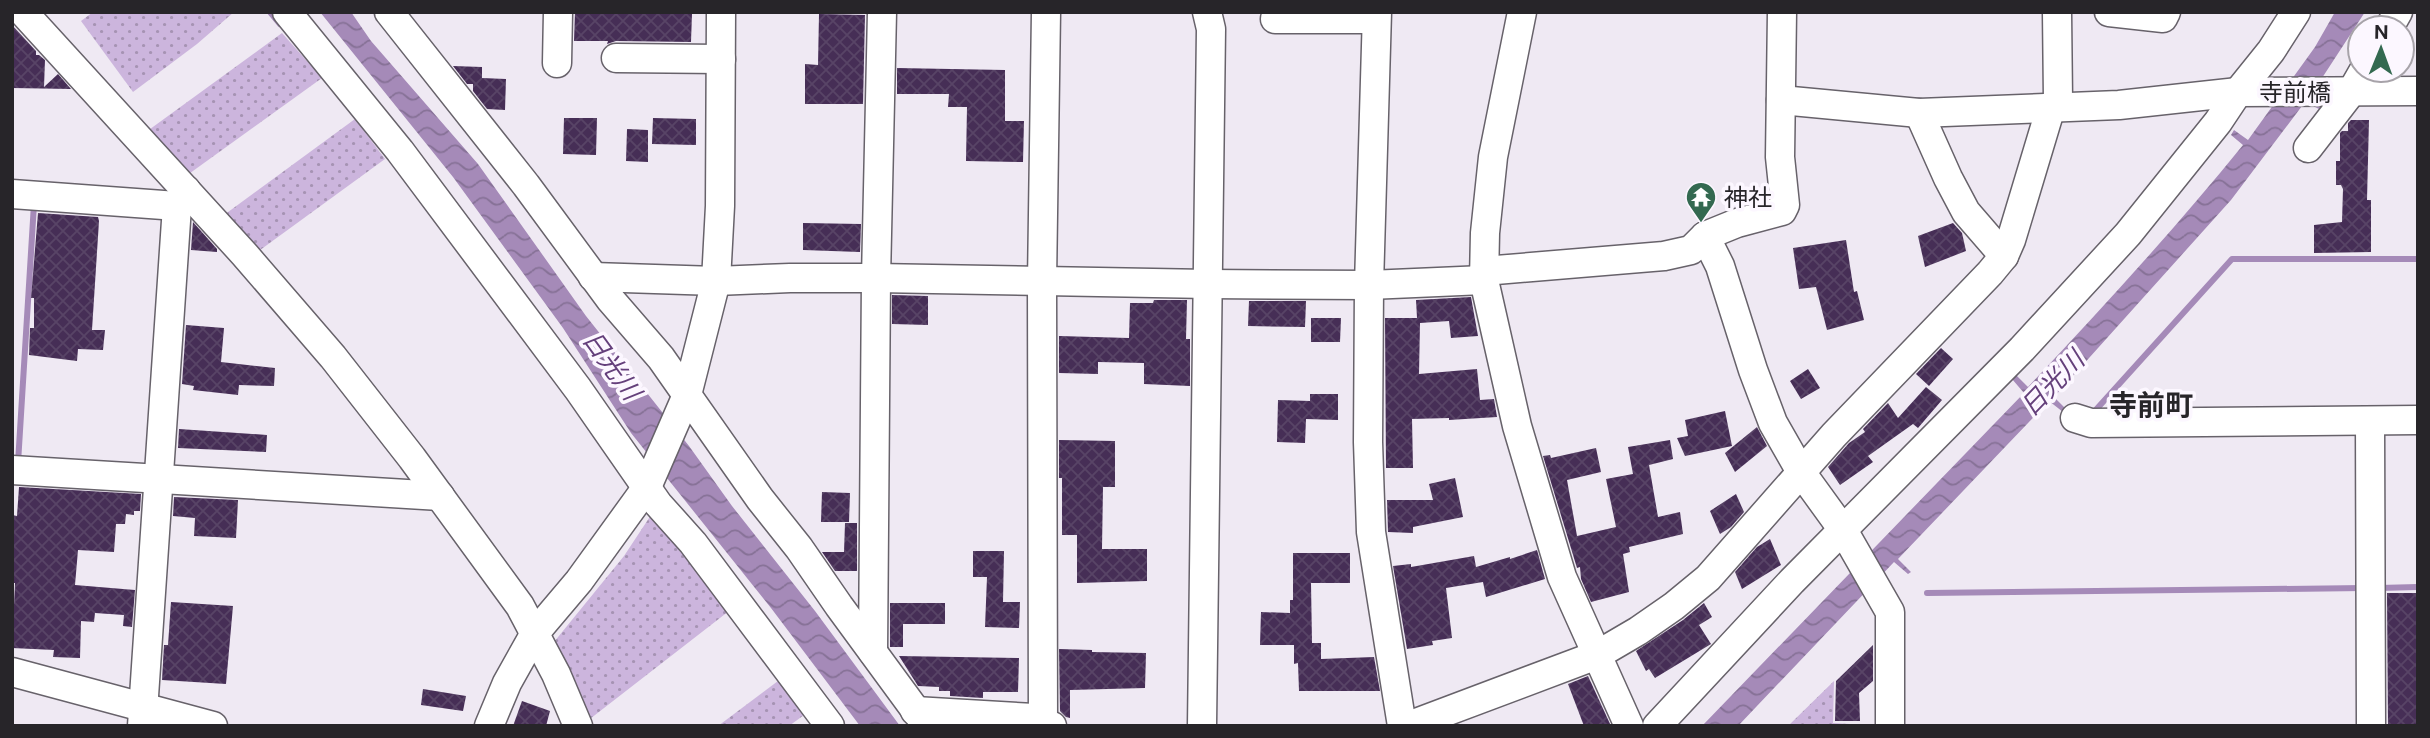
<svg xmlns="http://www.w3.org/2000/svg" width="2430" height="738" viewBox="0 0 2430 738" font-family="'Public Sans','Noto Sans JP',sans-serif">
  <defs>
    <pattern id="grass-dots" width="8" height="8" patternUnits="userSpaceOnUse" patternTransform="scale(1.75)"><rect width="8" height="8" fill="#ccb5dd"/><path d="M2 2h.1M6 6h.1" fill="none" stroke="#a693b3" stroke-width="1.8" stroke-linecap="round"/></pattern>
    <pattern id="water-waves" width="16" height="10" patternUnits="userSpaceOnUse" patternTransform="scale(1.75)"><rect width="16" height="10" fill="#a58ab8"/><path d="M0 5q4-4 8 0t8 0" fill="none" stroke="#867196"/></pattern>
    <pattern id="building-cross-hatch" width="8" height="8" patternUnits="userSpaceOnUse" patternTransform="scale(1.75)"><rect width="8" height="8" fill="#462e56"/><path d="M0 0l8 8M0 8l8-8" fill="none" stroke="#584466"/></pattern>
  </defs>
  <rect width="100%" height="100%" fill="#efe9f3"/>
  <!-- grass -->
  <g fill="url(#grass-dots)">
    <polygon points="93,12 234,12 197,44 133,92 81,21"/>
    <polygon points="282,33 322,78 186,176 146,132"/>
    <polygon points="355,119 385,159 256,253 224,215"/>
    <polygon points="655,509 729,611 586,722 554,642 624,556"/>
    <polygon points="778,681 804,715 789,726 718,726"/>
    <polygon points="1834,681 1833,723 1884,726 1788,726"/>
  </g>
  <!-- water -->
  <g fill="url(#water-waves)">
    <polygon points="320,12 351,12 371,41 478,164 586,316 689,446 732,506 815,611 900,726 860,726 771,608 631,433 563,328 453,177"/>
    <path d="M 2335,12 L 2365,12 L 2309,98 L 2323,107 L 2321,110 L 2305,102 L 2231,200 L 2054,397 L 2066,409 L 2063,412 L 2049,401 L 1898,559 L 1911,572 L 1908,574 L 1894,562 L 1738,726 L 1702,726 L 2024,393 L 2012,379 L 2016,375 L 2028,387 C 2102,308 2175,229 2243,145 L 2231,135 L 2234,130 L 2248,140 L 2315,47 Z"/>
  </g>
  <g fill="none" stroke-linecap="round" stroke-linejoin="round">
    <!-- stream -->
    <g stroke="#a58ab8" stroke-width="6">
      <polyline points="270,12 280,24"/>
      <polyline points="2093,413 2232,259 2418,259"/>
      <polyline points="18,463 34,204"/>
      <polyline points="2379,588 2418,587"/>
      <polyline points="1927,593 2364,588"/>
    </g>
  </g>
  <!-- building -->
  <g fill="url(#building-cross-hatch)">
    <polygon points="575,12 692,14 691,42 616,41 607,44 608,41 574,41"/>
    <polygon points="819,14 865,15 863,104 805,104 805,64 818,65"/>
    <polygon points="12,25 36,51 36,55 39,55 45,60 44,87 58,74 71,89 12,88"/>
    <polygon points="453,66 482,67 482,78 506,79 505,110 487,109 473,91 473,84 467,84"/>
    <polygon points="897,68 1005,70 1005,121 1024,121 1023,162 966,161 967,107 948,107 949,94 897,94"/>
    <polygon points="564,118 597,118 596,155 563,154"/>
    <polygon points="653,118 696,119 696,145 652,144"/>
    <polygon points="2351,120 2369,120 2367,200 2371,200 2371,252 2314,253 2314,225 2342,222 2343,189 2341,185 2336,185 2336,161 2340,161 2340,133 2342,131 2348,131 2348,123"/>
    <polygon points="627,129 648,130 648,162 626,161"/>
    <polygon points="38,213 98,217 99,221 92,330 105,330 103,350 78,349 77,361 29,355 30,328 34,328 34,298 31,298"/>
    <polygon points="193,222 217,249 217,252 191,250"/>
    <polygon points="803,223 861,224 860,252 803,250"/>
    <polygon points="1953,223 1962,233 1966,251 1925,267 1918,236"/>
    <polygon points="1846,240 1854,292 1857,291 1864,320 1827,330 1816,287 1799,289 1793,248"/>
    <polygon points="892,295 928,296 928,325 892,324"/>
    <polygon points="1471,297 1478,336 1451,338 1449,321 1420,323 1419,374 1477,369 1480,400 1494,399 1497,417 1449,420 1449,418 1412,419 1413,468 1386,468 1385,318 1417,318 1416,300"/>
    <polygon points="1154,300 1187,300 1186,339 1190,339 1190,386 1144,384 1144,363 1098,362 1098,374 1059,373 1059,336 1129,338 1130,303 1153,303"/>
    <polygon points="1249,301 1306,301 1305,327 1248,326"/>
    <polygon points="1311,318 1341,318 1340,342 1311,342"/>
    <polygon points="186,325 224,328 221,362 275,368 274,386 239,385 238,395 193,390 194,386 182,384"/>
    <polygon points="1941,348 1953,359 1929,386 1916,374"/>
    <polygon points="1808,369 1820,388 1801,399 1790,381"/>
    <polygon points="1926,387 1942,400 1918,428 1913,424 1868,456 1873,462 1840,485 1828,467 1849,443 1865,432 1863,429 1888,403 1898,418"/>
    <polygon points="1310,394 1338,394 1338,420 1306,419 1305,443 1277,442 1278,400 1310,401"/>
    <polygon points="1725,411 1732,446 1685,456 1677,438 1688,436 1685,420"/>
    <polygon points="1757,427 1767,446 1735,472 1725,453"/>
    <polygon points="179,429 267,435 266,452 178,448"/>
    <polygon points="1059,440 1115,441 1115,487 1103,487 1102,549 1147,549 1147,581 1077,583 1077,535 1062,535 1062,478 1059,478"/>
    <polygon points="1670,440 1673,459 1649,465 1658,517 1680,512 1683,534 1629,547 1630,552 1623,554 1629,592 1591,602 1581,579 1580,567 1577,568 1543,456 1550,455 1551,458 1596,448 1601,472 1567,480 1577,536 1616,527 1606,479 1633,474 1628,447"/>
    <polygon points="1455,478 1463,517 1413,527 1413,533 1388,532 1387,500 1433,500 1429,484"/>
    <polygon points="19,487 141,494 140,511 134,511 134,515 126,514 125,524 116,524 114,552 78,550 75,585 135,590 132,627 123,626 124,615 95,613 94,622 81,621 80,658 53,657 54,650 12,648 15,583 12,583 12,515 17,516"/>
    <polygon points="822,492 850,493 849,522 821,522"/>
    <polygon points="1736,494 1744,512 1731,527 1720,534 1710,511"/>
    <polygon points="174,497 238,500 236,538 194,536 195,518 173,516"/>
    <polygon points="845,523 857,523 857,571 835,571 822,552 844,552"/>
    <polygon points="1770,539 1781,565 1742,589 1735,572 1757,547"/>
    <polygon points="1537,550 1545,579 1486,597 1483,582 1446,588 1452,638 1432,641 1433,645 1407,649 1393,566 1411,564 1411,567 1474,556 1476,567 1510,557 1510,559"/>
    <polygon points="973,551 1004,551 1003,602 1020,602 1019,628 985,627 987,577 973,577"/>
    <polygon points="1293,553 1350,553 1350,583 1311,583 1312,643 1321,643 1321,659 1374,657 1380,691 1299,691 1298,663 1294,664 1294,645 1260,645 1261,612 1290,613 1290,600 1293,600"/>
    <polygon points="2387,593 2418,593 2418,726 2388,726"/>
    <polygon points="171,602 233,606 226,684 162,680 164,645 168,645"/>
    <polygon points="890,603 945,603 945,624 903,624 903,647 890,647"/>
    <polygon points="1704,603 1712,617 1699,625 1711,644 1655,678 1649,669 1646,671 1636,651 1683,620"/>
    <polygon points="1873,645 1873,681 1859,693 1860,721 1835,721 1836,681"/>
    <polygon points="1059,649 1092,650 1092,652 1146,653 1145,688 1070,690 1070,718 1066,717 1060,711"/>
    <polygon points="899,656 1019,658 1018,692 983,692 983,698 950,696 950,691 939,691 939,687 918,686"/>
    <polygon points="1588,676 1611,726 1584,726 1568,684"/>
    <polygon points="423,689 466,696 463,711 421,705"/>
    <polygon points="522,701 550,711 546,726 513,726"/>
  </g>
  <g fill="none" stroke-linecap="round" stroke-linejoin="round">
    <!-- minor casing -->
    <g stroke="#67626a" stroke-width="31">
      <g id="minor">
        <polyline points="23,12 245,255 333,357 412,458 520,606 556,674 578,726"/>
        <polyline points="287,12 400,151 578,389 658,504 693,543 830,726"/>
        <polyline points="389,12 526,185 610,299 661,358 760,499 799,548 839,606 927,726"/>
        <polyline points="1377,12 1369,285 1368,442 1371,532 1402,726"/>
        <polyline points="1522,12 1493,157 1485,233 1484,280 1517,426 1562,577 1629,726"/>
        <polyline points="2109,12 2163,18 2166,12"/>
        <polyline points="1275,19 1376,19"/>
        <polyline points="2389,28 2398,12"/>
        <polyline points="616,58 721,59"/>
        <polyline points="557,63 558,12"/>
        <polyline points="1781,100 1919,113 2119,105 2238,92 2418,91"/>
        <polyline points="1919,113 1948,178 1966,212 2004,256"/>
        <polyline points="2308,148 2352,91 2364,70"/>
        <polyline points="12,194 177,206"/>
        <polyline points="1705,236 1720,266 1753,370 1773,423 1801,472 1843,530 1890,612 1890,726"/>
        <polyline points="1484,271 1664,256 1691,250 1705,236 1737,223 1782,211 1785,205 1780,157 1782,12"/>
        <polyline points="593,277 716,281 790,278 876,278 1208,284 1369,285 1484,280"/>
        <polyline points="2075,418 2091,423 2418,420"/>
        <polyline points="2370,421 2371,726"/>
        <polyline points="12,470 440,496"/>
        <polyline points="873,652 876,278 882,12"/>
        <polyline points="12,672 213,726"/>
        <polyline points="915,711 1034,718 1052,726"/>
        <polyline points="142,726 177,206 186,190"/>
        <polyline points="489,726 507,683 535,633 579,581 647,487 687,395 716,281 720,206 721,12"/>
        <polyline points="1043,726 1042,282 1046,12"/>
        <polyline points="1202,726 1211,29 1207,12"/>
        <polyline points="1408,726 1597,655 1638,631 1674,606 1708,578 1834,435 1990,273 2004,256 2011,240 2051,107 2058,100 2057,12"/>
        <polyline points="1657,726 1792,581 2022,349 2128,234 2218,122 2238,92 2271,51 2296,12"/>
      </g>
    </g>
    <!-- minor -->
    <use href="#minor" stroke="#fff" stroke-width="28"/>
  </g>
  <!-- icons -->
  <defs>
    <g id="temple-pin" transform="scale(1.575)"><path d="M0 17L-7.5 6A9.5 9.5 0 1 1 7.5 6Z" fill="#336950" stroke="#fcf7ff"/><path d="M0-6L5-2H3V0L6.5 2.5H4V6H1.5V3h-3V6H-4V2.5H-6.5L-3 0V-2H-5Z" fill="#fff"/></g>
  </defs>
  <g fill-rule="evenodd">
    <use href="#temple-pin" x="1701" y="197"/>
  </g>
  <g text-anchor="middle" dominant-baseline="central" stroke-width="7" stroke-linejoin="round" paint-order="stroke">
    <!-- street labels -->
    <g font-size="24" fill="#272529" stroke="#fcf7ff">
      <text x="2295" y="92">寺前橋</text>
    </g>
    <!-- poi labels -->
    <g font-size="24" fill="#272529" stroke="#fcf7ff" text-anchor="start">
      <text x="1724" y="197">神社</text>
    </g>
    <!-- water labels -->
    <g font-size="26" font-style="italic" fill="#643f7b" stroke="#fcf7ff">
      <text transform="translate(612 365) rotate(54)">日光川</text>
      <text transform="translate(2052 383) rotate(-46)">日光川</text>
    </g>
    <!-- quarter labels -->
    <g font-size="28" font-weight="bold" fill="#272529" stroke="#fcf7ff">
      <text x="2151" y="404">寺前町</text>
    </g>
  </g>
  <!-- border -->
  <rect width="2430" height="738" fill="none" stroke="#272529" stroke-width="28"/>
  <!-- north arrow -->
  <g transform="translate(2381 49) rotate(1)"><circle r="33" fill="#fcf7ff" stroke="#a7a3a9" stroke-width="2"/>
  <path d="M0-5L12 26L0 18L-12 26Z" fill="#336950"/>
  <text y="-10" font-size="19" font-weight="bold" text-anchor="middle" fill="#272529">N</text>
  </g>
</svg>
